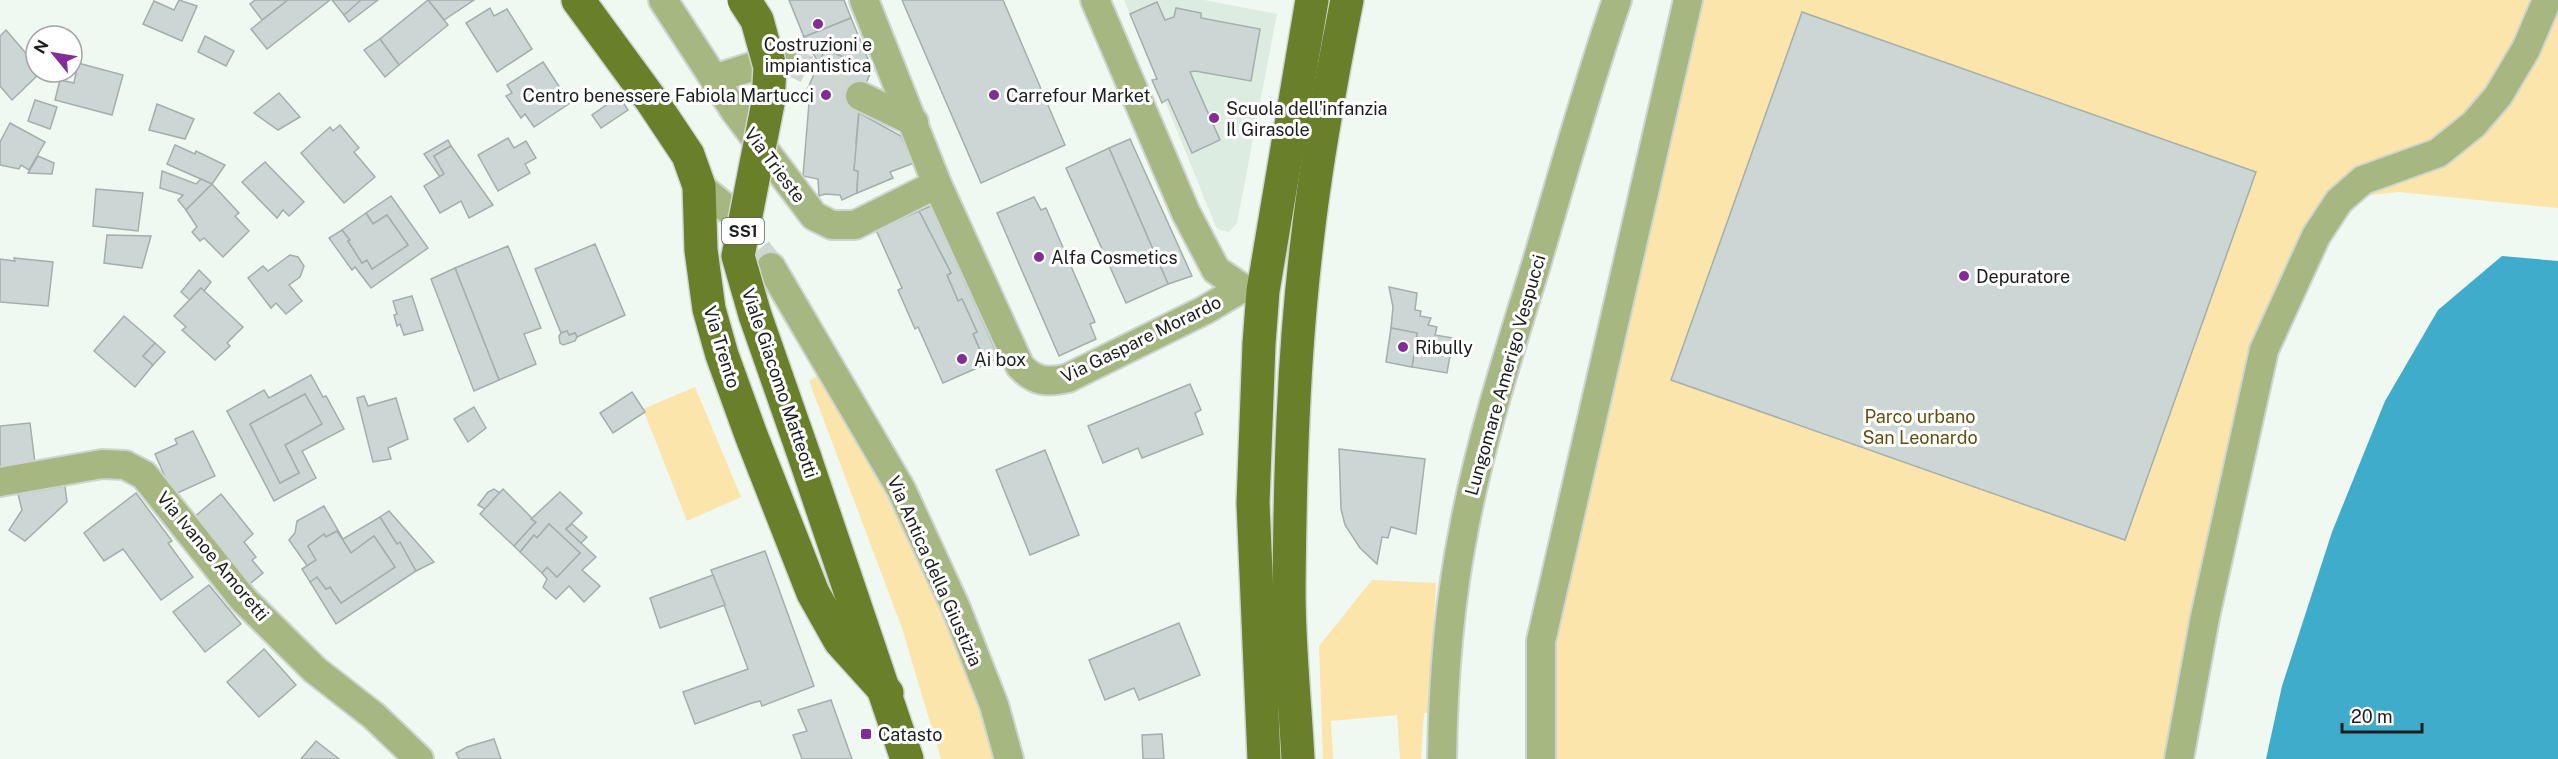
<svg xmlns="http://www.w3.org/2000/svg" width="2558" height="759" viewBox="0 0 2558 759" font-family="'Public Sans',sans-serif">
  <rect width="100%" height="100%" fill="#f0f8f2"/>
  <!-- built -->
  <polygon fill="#ddece1" points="1124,0 1204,0 1277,14 1237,223 1229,232 1220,230 1216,227"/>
  <!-- green -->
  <g fill="#fbe5aa">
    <polygon points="1680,0 2558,0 2558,208 2399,192 2362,196 2327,247 2270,369 2193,759 1533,759 1533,640"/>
    <polygon points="822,373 912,533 984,717 997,759 941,759 902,628 809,381"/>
    <polygon points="695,387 741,497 687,521 643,409"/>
    <polygon points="1372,580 1436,583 1429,713 1424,713 1421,759 1400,759 1397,715 1331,721 1333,759 1323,759 1319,646"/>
  </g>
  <!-- water -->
  <polygon fill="#3faccb" points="2502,256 2558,261 2558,759 2266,759 2282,686 2332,532 2385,401 2438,310"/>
  <!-- building -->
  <g fill="#cbd6d5" stroke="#a3aead" stroke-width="1.5" fill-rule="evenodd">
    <polygon points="179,0 197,6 182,41 143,24 154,1 174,10"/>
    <polygon points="255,0 288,0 262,20 250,4"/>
    <polygon points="288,0 330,0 267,49 251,29"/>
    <polygon points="332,0 361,0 362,1 344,15"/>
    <polygon points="361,0 378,0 349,22 344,15"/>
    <polygon points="428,0 474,0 444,20"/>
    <polygon points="428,0 448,25 399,65 380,39"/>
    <polygon points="789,0 844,0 851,18 804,37"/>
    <polygon points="902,0 1003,0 1065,145 981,183"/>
    <polygon points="1157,2 1165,20 1174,17 1176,8 1201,13 1201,18 1260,29 1251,81 1195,71 1190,72 1220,140 1192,153 1168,99 1162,103 1152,80 1157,79 1130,14"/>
    <polygon points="490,8 494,16 507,9 532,49 497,72 466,23"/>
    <polygon points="1802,12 2256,172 2125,540 1671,380"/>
    <polygon points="851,18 873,71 870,74 843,57 825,49 819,64 804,37"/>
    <polygon points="6,30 36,65 36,72 41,72 12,100 0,86 0,36"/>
    <polygon points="205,36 234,51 226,66 198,52"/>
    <polygon points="380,39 399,65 385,77 364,50"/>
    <polygon points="825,49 843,57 870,74 855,109 859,110 856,143 858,144 854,170 858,171 857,193 842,200 840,195 825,194 819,196 818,179 803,176 810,91 808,88"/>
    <polygon points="543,62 570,103 534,127 525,114 521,118 506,96 512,93 507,85"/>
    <polygon points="78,63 123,75 112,115 55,100 60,80 74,83"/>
    <polygon points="279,93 300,117 278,130 254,113"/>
    <polygon points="619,96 628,110 601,128 592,115"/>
    <polygon points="35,100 57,107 50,129 28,121"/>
    <polygon points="157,104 194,119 185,139 149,130"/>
    <polygon points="859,113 901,136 914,163 890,172 893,178 857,193 858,171 854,170"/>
    <polygon points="10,123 45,142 29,170 21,165 19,169 0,165 0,142"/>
    <polygon points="340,125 359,148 354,152 375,177 344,203 301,153 330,127 333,131"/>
    <polygon points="508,138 514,148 526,141 536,158 525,164 530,173 498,191 478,155"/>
    <polygon points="1130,139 1192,276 1168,284 1109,148"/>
    <polygon points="448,140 451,146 434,156 444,174 440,177 424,154"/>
    <polygon points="175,145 195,154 196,151 225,165 212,184 167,164"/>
    <polygon points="451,146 493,205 469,218 461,201 440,213 424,186 444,174 434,156"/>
    <polygon points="1109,148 1168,284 1126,303 1066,168"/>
    <polygon points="38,156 54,163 52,174 28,173"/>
    <polygon points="265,162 304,202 289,216 283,210 277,218 242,182"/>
    <polygon points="162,171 196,184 201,179 212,184 186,210 178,200 183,195 160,188"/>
    <polygon points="212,184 239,213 235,216 249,231 223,257 204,238 200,241 192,232 197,227 186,210"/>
    <polygon points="96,189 143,193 138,231 93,226"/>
    <polygon points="391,196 428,248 371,288 355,267 352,270 329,238 342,230 350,240 348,241 362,263 367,260 372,269 408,245 387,215 373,224 366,213"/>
    <polygon points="1034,197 1041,210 1046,208 1095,322 1090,324 1096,339 1059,356 997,213"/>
    <polygon points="931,206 999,358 986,364 973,334 977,332 962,299 958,301 947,275 951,273 919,211"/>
    <polygon points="919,211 951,273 947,275 958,301 962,299 977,332 973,334 986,364 943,383 918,327 915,329 898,290 902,288 876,230"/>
    <polygon points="366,213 373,224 387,215 408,245 372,269 367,260 362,263 348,241 350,240 342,230"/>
    <polygon points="107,235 151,236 142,268 104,263"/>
    <polygon points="595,244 625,315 577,337 575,333 569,335 567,331 561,333 535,269"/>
    <polygon points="508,246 541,328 524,334 536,364 499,380 455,268"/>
    <polygon points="290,255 298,257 304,266 300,277 289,285 302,301 286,314 276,303 271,308 248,278 263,266 268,271"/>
    <polygon points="14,258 53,262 48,306 0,302 0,259 15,261"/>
    <polygon points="455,268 499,380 474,391 431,279"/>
    <polygon points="199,270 211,282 204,291 201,288 190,300 181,292"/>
    <polygon points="1389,287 1417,293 1415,310 1421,311 1420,316 1431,318 1428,325 1437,327 1435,335 1453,338 1447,373 1412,367 1417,333 1391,328 1393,307"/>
    <polygon points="201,288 243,327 227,343 230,346 215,360 182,330 186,327 174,316"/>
    <polygon points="412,296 423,330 404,335 400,324 397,326 394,315 397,314 393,301"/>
    <polygon points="124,316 155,343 143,356 153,365 135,387 94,351"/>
    <polygon points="1391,328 1417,333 1412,367 1386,362"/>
    <polygon points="567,331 569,335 575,333 577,337 575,341 563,345 560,343 559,336 561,333"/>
    <polygon points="155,343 165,352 153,365 143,356"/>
    <path d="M 311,375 L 323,397 L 326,396 L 344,429 L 302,451 L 316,478 L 274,501 L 227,411 L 264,390 L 269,398 ZM 305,394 L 322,424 L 285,445 L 299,473 L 280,483 L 250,424 Z"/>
    <polygon points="1190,384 1201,410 1195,413 1203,434 1142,458 1138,448 1103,463 1088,426"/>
    <polygon points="632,392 645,412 613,433 600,413"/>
    <polygon points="305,394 322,424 285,445 299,473 280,483 250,424"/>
    <polygon points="364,396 368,406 396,398 408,439 388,448 391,459 373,462 357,398"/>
    <polygon points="474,407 486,428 468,442 454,419"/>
    <polygon points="30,423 35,463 0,467 0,426"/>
    <polygon points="193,431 215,476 173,495 155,454 177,444 175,439"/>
    <polygon points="1339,449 1425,459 1416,534 1391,527 1388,538 1382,537 1377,564 1360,548 1345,525 1341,509"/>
    <polygon points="1045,450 1079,535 1030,555 996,470"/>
    <polygon points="65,486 67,502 25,541 9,530 22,510 18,494"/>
    <polygon points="494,489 500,493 485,509 478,505 488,492"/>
    <polygon points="503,489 536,522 514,546 480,514"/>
    <polygon points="560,492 582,513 566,529 596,557 582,570 600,586 584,602 569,586 556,599 543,587 547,579 542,573 547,567 557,577 580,553 549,524 537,538 534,535 520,552 514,546 536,522 531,519"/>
    <polygon points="136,493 172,541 168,543 193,577 161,600 123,549 104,561 84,533"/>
    <polygon points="221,494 253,534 244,542 256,557 252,560 263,573 246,587 192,519"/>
    <polygon points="324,506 343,539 380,517 397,544 400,542 416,571 336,624 310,582 317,577 326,589 330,587 341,603 395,567 374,536 351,553 337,531 326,537 324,534 308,546 316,560 308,567 289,540 295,533 297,521"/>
    <polygon points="389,511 434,562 416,571 400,542 397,544 380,517"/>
    <polygon points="549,524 580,553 557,577 547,567 542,573 520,552 534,535 537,538"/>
    <polygon points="572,524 587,537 581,543 566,529"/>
    <polygon points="337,531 351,553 374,536 395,567 341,603 330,587 326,589 317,577 310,582 302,569 316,560 308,546 324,534 326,537"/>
    <polygon points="765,551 814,686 762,706 760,701 752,703 695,724 683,692 748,669 711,570"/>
    <polygon points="713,575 725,605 660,628 650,598"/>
    <polygon points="209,585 241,624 205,652 173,612"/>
    <polygon points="1179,623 1200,675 1139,700 1134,688 1105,700 1089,660"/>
    <polygon points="264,649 296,685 259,717 227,682"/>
    <polygon points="831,700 852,759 802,759 793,735 807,731 798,710"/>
    <polygon points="1162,734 1164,759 1143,759 1142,735"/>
    <polygon points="494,739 501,759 459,759 456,753 467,747"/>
    <polygon points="316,741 339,759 301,759"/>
  </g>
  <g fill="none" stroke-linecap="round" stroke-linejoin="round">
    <!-- minor-tunnel -->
    <g stroke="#d0d7d2" stroke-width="28" stroke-dasharray="28 14" stroke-linecap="butt">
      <polyline points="782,57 860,96"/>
      <polyline points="732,217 771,267"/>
    </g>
    <!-- minor casing -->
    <g stroke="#ced5d0" stroke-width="32">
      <g id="minor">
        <polyline points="663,0 735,111 814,216 832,225 855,225 937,184"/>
        <path d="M 864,0 L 937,184 L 1020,366 C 1035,382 1047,383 1068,378 L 1205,310 L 1242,288"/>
        <polyline points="1095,0 1186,213 1216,270 1242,288 1257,290"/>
        <polyline points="714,79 782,57"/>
        <polyline points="860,96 914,122"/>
        <polyline points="699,186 726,208"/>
        <polyline points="771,267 901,489 956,608 994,705 1009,759"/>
        <polyline points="0,482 102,464 125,465 144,475 243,599 315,670 374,716 419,759"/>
        <path d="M 1442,759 C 1443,683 1449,603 1464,528 C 1481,439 1509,352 1536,265 C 1562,177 1587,87 1617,0"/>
        <polyline points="1541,759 1541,641 1688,0"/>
        <polyline points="2179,759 2205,617 2264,350 2316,236 2339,201 2363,180 2438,153 2474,124 2498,96 2526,49 2547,0"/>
      </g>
    </g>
    <!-- major casing -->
    <g stroke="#ced5d0" stroke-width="36">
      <g id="major">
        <polyline points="578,0 652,101 688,155 699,186 701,250 709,309 722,355 751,435 813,593 840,641 887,693"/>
        <polyline points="805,458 907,759"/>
        <polyline points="1264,759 1253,503 1259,344 1263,291 1312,0"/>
        <path d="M 1298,759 C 1295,703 1289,647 1289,591 C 1290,475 1293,358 1307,242 C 1316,161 1331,80 1347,0"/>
      </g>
    </g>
    <!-- minor -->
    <use href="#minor" stroke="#a7b782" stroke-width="28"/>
    <!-- major -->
    <use href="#major" stroke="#697f29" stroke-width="33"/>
    <!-- major-bridge casing -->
    <g stroke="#ced5d0" stroke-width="36" stroke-linecap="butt">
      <polyline id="major-bridge" points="744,0 757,20 770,67 768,103 738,256 755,315 805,458"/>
    </g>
    <!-- major-bridge -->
    <use href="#major-bridge" stroke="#697f29" stroke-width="33"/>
  </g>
  <!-- markers -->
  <g fill="#842b97" stroke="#fff" stroke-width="2">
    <circle cx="818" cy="24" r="6"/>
    <circle cx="826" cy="95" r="6"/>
    <circle cx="994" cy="95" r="6"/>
    <circle cx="1214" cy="118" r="6"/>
    <circle cx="1039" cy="257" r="6"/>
    <circle cx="1964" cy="276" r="6"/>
    <circle cx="1403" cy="347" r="6"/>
    <circle cx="962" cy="359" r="6"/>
    <rect x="860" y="728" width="12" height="12" rx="3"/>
  </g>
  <g text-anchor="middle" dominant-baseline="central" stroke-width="6" stroke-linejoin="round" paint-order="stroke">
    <!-- shield labels -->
    <rect fill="#fff" stroke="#5f6260" stroke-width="1.5" x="722" y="218" width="42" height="26" rx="4.5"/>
    <g font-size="16" font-weight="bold" fill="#1b1e1c">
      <text x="743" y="231">SS1</text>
    </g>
    <!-- poi labels -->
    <g font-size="18" fill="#1b1e1c" stroke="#fff" text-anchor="start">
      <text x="818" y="44" text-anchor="middle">Costruzioni e<tspan x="818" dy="21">impiantistica</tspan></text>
      <text x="814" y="95" text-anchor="end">Centro benessere Fabiola Martucci</text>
      <text x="1006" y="95">Carrefour Market</text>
      <text x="1226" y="108">Scuola dell'infanzia<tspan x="1226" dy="21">Il Girasole</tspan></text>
      <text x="1051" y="257">Alfa Cosmetics</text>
      <text x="1976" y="276">Depuratore</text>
      <text x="1415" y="347">Ribully</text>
      <text x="974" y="359">Ai box</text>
      <text x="878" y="734">Catasto</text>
    </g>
    <!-- street labels -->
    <g font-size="18" fill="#1b1e1c" stroke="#fff">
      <text transform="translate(775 165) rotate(53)">Via Trieste</text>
      <text transform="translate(1141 339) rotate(-26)">Via Gaspare Morardo</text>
      <text transform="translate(722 347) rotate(73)">Via Trento</text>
      <text transform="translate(1505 375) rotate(-74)">Lungomare Amerigo Vespucci</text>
      <text transform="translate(780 383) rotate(71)">Viale Giacomo Matteotti</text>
      <text transform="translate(213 556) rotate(50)">Via Ivanoe Amoretti</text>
      <text transform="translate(935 571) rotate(66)">Via Antica della Giustizia</text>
    </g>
    <!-- park labels -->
    <g font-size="18" fill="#634e0e" stroke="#fff">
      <text x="1920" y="416">Parco urbano<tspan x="1920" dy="21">San Leonardo</tspan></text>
    </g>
  </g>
  <!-- north arrow -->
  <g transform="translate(54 54) rotate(300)"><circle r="28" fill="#ffffff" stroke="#a4a5a4" stroke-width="1.5"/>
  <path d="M0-4.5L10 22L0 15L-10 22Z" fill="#842b97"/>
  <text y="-9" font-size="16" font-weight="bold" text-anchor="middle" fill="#1b1e1c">N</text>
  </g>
  <!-- scale -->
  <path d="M2342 723v9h80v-9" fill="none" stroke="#1b1e1c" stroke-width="3"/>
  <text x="2351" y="723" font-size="18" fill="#1b1e1c" stroke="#ffffff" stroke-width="4.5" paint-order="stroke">20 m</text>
</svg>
